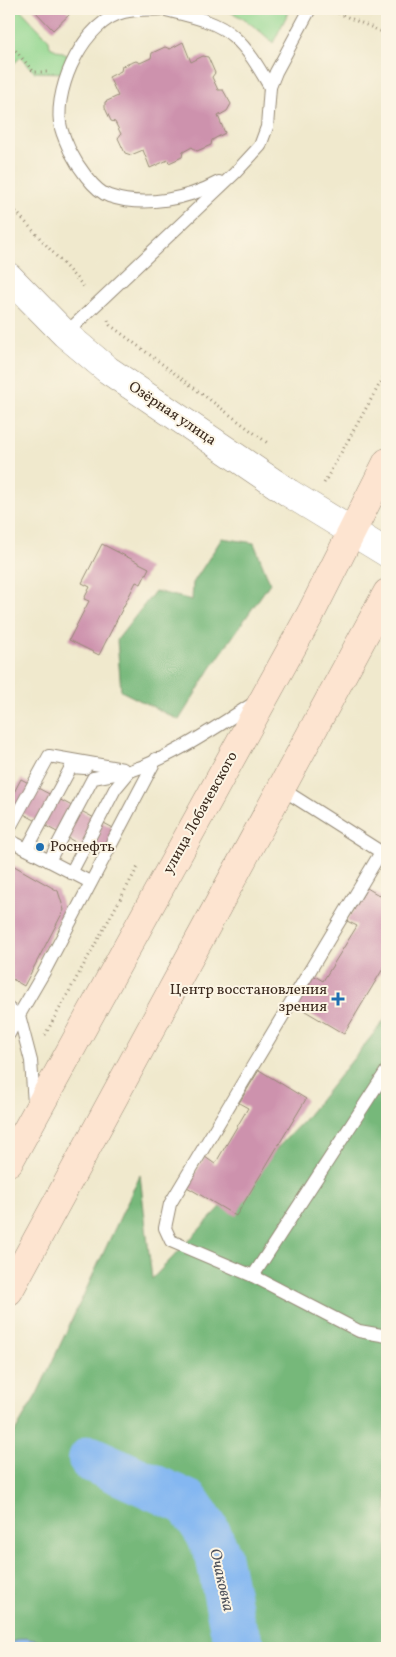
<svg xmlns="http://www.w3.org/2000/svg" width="396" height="1657" viewBox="0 0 396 1657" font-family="Vollkorn,serif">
  <rect width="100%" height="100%" fill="#fcf5e5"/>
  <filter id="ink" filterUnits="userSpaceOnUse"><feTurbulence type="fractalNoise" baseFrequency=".02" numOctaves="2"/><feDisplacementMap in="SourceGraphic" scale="10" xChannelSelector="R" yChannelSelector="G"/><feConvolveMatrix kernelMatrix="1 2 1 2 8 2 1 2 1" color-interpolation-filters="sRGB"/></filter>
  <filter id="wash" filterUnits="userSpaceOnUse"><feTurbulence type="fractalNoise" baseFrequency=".0096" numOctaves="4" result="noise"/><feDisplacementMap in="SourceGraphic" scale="20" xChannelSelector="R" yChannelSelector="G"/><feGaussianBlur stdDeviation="1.12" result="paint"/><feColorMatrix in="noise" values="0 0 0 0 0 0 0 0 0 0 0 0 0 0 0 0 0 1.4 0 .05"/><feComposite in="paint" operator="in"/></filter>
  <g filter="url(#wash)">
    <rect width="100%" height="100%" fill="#f0e9cd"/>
    <!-- green -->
    <g fill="#93d790" stroke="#678057">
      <polygon points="9,9 20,9 49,40 50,47 75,59 69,73 34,72 21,57 9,68"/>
      <path d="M 222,9 L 290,9 L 273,43 C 260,30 240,14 222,9 Z"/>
    </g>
    <!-- forest -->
    <g fill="#76b87a" stroke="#58714c">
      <polygon points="222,538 254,543 270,583 211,668 179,720 121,691 117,640 155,591 192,600 193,583"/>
      <polygon points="387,1017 387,1648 70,1648 25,1638 9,1643 9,1442 37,1394 140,1175 152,1279 304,1120"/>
    </g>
    <!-- water -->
    <polygon fill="#84b7f1" stroke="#607088" points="25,1638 70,1648 9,1648 9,1643"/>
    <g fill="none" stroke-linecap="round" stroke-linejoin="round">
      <!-- river -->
      <polyline stroke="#84b7f1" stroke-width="46" points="91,1459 188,1503 207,1531 218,1555 232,1625 243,1648"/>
    </g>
    <g id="blocks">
      <!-- building -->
      <g fill="#cd92ad">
        <polygon points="33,9 66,9 70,14 53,30"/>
        <polygon points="183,42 191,62 203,56 208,57 215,73 212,77 218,90 223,90 231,104 227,111 218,116 225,133 212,140 211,145 197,151 192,147 183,152 182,157 169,163 168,160 150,168 143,150 131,155 125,153 118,138 121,134 115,122 111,121 105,108 105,102 118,96 109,77 121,71 122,66 136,61 140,63 151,58 152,53 165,47 170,49"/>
        <polygon points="102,544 149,568 141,584 136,582 99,655 69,640 89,601 84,599 90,587 82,583"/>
        <polygon points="21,779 117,830 103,857 9,806 9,802"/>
        <polygon points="9,863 58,891 64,910 24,986 9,977"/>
        <polygon points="367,888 387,900 387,962 344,1034 295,1005 313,975 323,981 357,926 347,921"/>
        <polygon points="259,1070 306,1099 236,1216 187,1187 205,1157 215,1164 248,1108 239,1103"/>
      </g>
    </g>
  </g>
  <g filter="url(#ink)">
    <use href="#blocks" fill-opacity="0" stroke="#968a76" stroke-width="1"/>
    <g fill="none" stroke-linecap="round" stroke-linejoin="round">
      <!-- service casing -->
      <g stroke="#968a76" stroke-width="14">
        <g id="service">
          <path d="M 162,9 C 150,10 136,9 124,12 C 85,21 55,85 60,123 C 61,132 66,142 70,151 C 77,165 94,191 109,196 C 144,208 188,199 219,182"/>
          <path d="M 162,9 C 185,15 216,20 234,37 C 249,50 260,70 270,87"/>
          <polyline points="65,334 235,173 260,146 267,127 270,87 276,72 310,9"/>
          <polyline points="282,789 381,852 170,1204 165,1228 171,1241 253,1276 359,1331 387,1336"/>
          <polyline points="9,829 49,756 123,769"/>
          <polyline points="9,840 90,882"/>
          <polyline points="27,849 71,767 85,768"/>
          <path d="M 49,861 L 93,778 C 105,776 118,774 130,771 C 173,757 216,727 254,703"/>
          <polyline points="71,873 115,789 130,771"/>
          <polyline points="9,1009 19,1015 9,1034"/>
          <polyline points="34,1104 31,1061 19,1015 44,972 156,759"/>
          <polyline points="253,1276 387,1070"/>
        </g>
      </g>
      <!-- tertiary casing -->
      <g stroke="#968a76" stroke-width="29">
        <polyline id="tertiary" points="9,277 65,334 108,370 289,493 387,553"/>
      </g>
      <!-- secondary casing -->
      <g stroke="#968a76" stroke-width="29">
        <g id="secondary">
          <polyline points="9,1162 311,613 387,462"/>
          <polyline points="9,1291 387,593"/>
        </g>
      </g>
      <!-- path -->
      <g stroke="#968a76" stroke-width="3" stroke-dasharray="1 4" stroke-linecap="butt">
        <polyline points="329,9 387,34"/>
        <polyline points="9,43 34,72 48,72"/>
        <polyline points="9,204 86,289"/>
        <polyline points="108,320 110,325 269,444"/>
        <polyline points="324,483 387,371"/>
        <polyline points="45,1035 139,865"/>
        <polyline points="9,1101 13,1093"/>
      </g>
      <!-- service -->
      <use href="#service" stroke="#fff" stroke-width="12"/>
      <!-- tertiary -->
      <use href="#tertiary" stroke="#fff" stroke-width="28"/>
      <!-- secondary -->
      <use href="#secondary" stroke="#fde4d0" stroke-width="28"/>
    </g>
  </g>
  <!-- markers -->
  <g fill="#1f6fb2" stroke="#fcf5e5" stroke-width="2">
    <circle cx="40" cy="847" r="5"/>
    <path d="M335.5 991.5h5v5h5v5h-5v5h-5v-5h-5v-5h5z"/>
  </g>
  <g text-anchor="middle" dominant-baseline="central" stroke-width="4" stroke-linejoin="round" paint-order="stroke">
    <!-- street labels -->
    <g font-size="15" fill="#3b2a1e" stroke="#fcf5e5">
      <text transform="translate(172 414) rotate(34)">Озёрная улица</text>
      <text transform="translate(201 813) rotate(-61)">улица Лобачевского</text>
    </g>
    <!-- poi labels -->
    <g font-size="15" fill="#3b2a1e" stroke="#fcf5e5" text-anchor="start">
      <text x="50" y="847">Роснефть</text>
      <text x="327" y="990" text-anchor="end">Центр восстановления<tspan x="327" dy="17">зрения</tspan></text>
    </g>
    <!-- water labels -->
    <g font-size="16" font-style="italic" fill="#51545d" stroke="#fcf5e5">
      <text transform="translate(221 1580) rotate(77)">Очаковка</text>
    </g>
  </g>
  <!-- margin -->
  <rect width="396" height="1657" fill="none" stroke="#fcf5e5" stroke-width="30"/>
</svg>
